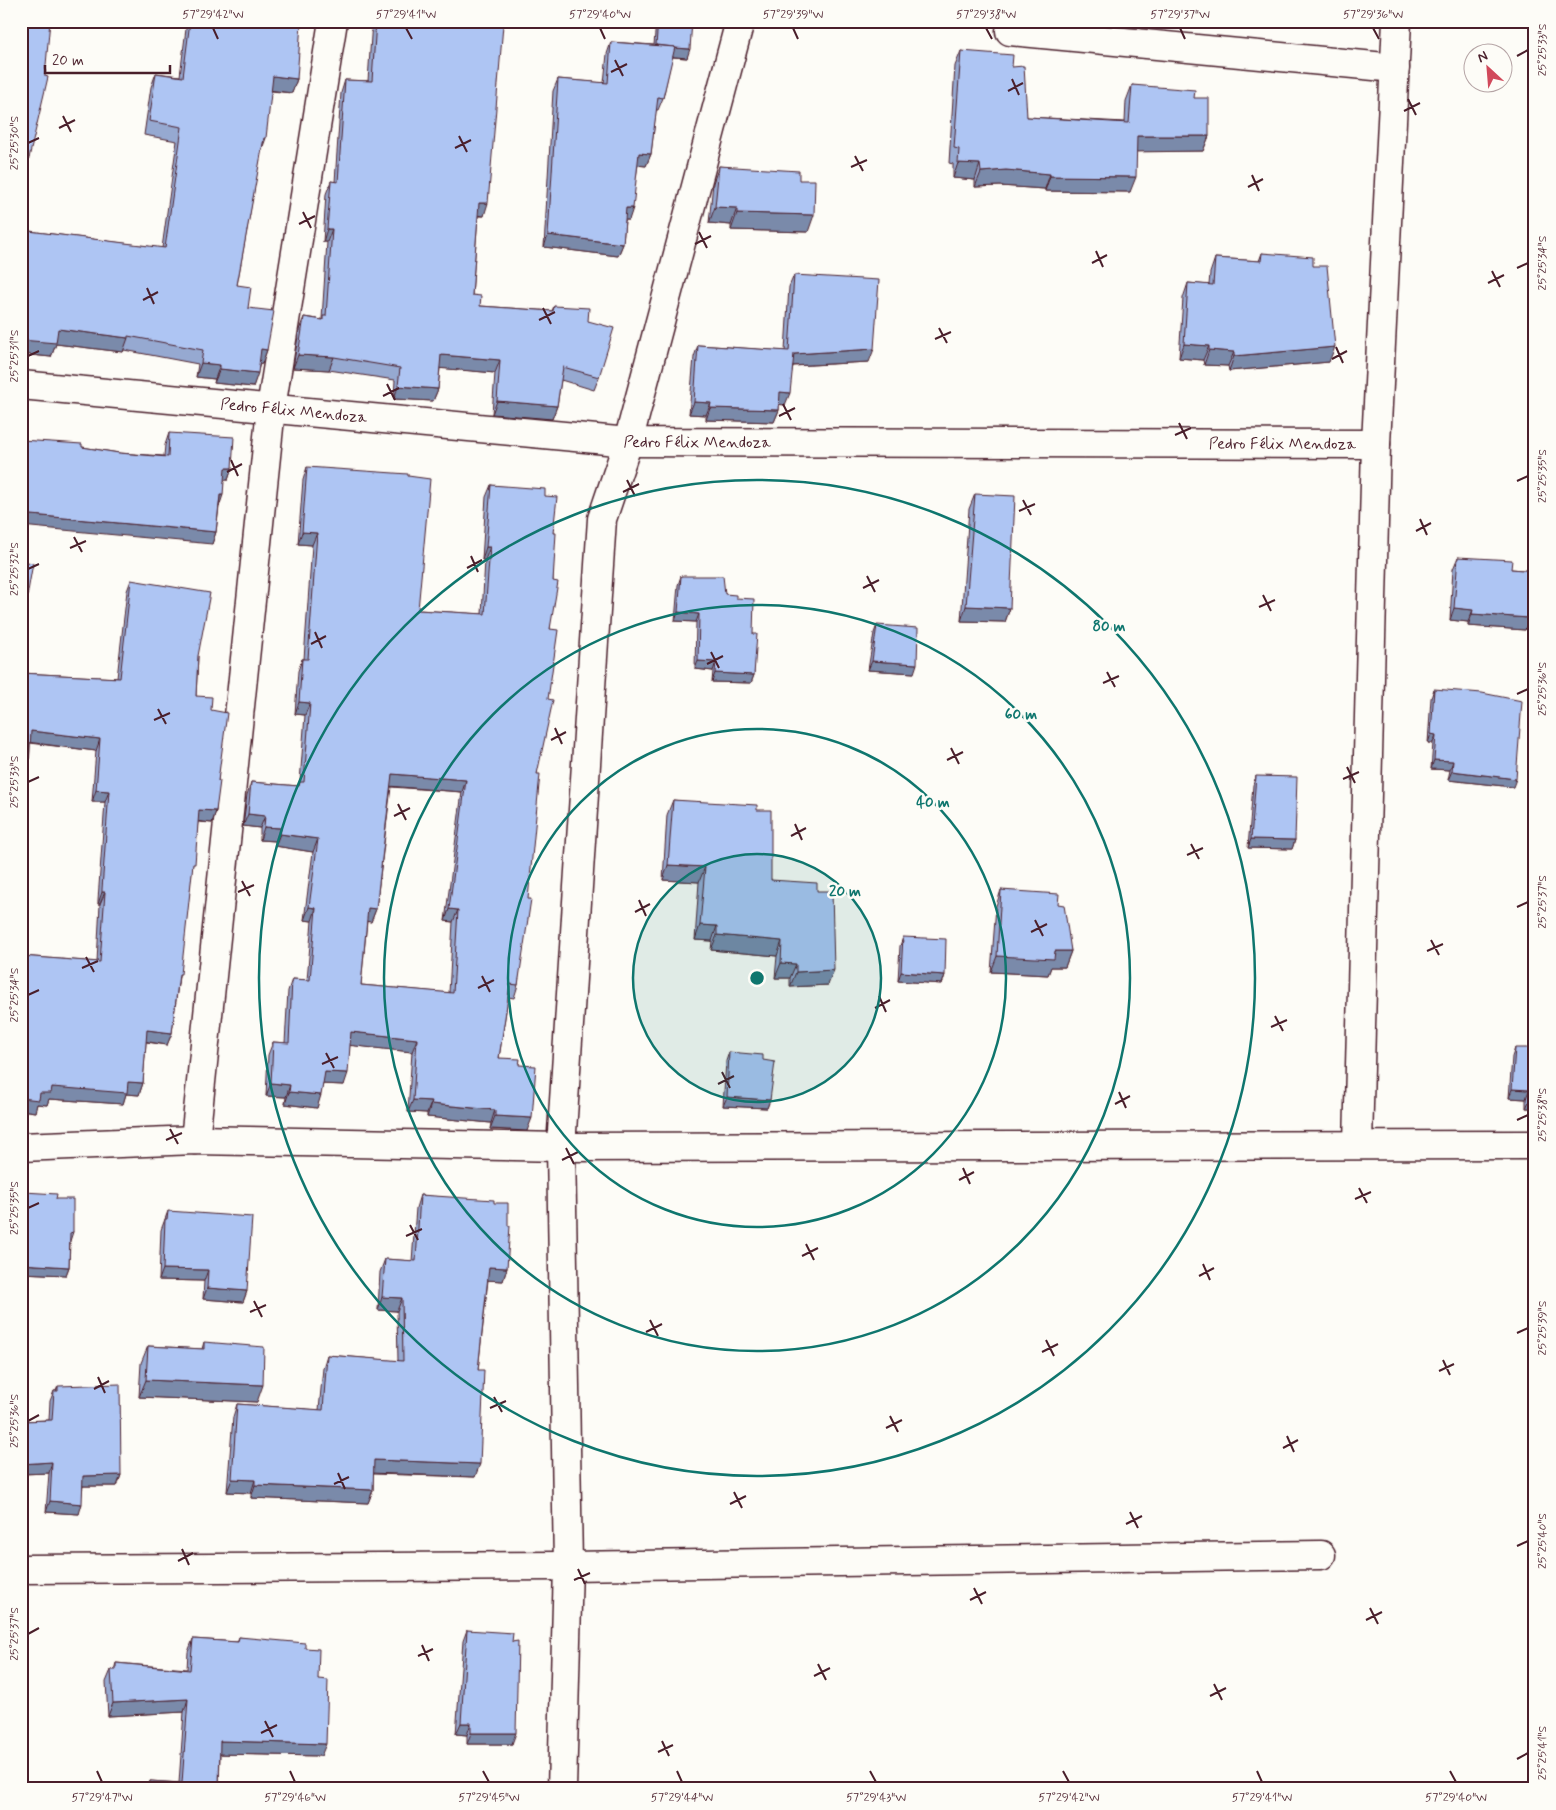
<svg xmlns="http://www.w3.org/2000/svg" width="1556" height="1810" viewBox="0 0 1556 1810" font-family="Mynerve,sans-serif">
  <rect width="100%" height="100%" fill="#fdfcf7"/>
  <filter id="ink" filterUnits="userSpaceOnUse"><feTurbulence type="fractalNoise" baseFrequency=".02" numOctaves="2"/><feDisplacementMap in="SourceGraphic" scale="10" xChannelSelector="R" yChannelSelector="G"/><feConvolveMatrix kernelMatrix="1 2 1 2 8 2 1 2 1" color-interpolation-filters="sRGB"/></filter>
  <g filter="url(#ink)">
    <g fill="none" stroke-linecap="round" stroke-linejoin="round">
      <!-- minor casing -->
      <g stroke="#4a1f2b" stroke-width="31">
        <g id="minor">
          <polyline points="1010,31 1395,68"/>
          <path id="s1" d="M 21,385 L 628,442 L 1376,444"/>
          <polyline points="195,1140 271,408 333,21"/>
          <polyline points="1358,1144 1376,444 1397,21"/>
          <polyline points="21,1147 195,1140 561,1147 1535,1145"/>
          <polyline points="21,1569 568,1566 1321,1555"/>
          <polyline points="562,1789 568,1566 561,1147 602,519 628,442 740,21"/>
        </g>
      </g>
      <!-- minor -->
      <use href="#minor" stroke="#fdfcf7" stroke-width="28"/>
    </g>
    <!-- wall -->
    <g fill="#96a9d1" stroke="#4a1f2b" fill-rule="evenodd">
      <polygon points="21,21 29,158 23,173 21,172"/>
      <polygon points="187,21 283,21 297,79 292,93 271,91 261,151 237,285 248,308 267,350 262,364 260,364 253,387 214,383 215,379 196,377 198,364 124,350 123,352 56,344 51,357 21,354 21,230 162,248 177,141 144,135 151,87 156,73 180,76"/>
      <polygon points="372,21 480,21 484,216 478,216 472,295 480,306 552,311 554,306 588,321 599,377 594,390 561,380 557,406 552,419 492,414 495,373 440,368 438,389 433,401 394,399 395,380 329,370 293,368 299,330 304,317 322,320 322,319 327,242 323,242 326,194 331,181 335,182 341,93 345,80 368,81"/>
      <polygon points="656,21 692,21 687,58 672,57 663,98 658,110 656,110 651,154 646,166 638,165 629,220 625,220 623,244 618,256 544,247 553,91 558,79 604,83 607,54 611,42 654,45"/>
      <polygon points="1307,21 1321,21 1320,23"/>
      <polygon points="961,51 1012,67 1027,117 1125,122 1126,101 1132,85 1194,98 1209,136 1203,151 1136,151 1130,192 1045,191 1045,189 1000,186 975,187 975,180 953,178 953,164 949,163 955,66"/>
      <polygon points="719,166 799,180 808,232 731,230 731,225 709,223 713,183"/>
      <polygon points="1262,253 1313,266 1329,362 1229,371 1228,366 1204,365 1203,360 1179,358 1183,298 1188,283 1209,285 1210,273 1215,258 1259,261"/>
      <polygon points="794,275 869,362 793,366 785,405 779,404 779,410 774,422 706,420 706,415 689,414 694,357 698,345 785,351 789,287"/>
      <polygon points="169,433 232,468 228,480 224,480 219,507 216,532 212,544 82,447 119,453 164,456 165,445"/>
      <path d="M 307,467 L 418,610 L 482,614 L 485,560 L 482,560 L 486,497 L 491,485 L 545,496 L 553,533 L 553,581 L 550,629 L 537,774 L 518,985 L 514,998 L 508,997 L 499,1058 L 519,1065 L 527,1131 L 490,1129 L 491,1123 L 427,1117 L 427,1113 L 408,1112 L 412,1052 L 350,1045 L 344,1085 L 323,1084 L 317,1108 L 285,1104 L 286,1097 L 266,1096 L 268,1055 L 273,1042 L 285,1043 L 288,991 L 292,979 L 307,980 L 312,921 L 304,920 L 313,852 L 275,846 L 276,841 L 260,840 L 260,828 L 243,826 L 247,795 L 251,782 L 298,786 L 300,782 L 305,715 L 295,714 L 298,671 L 302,659 L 304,659 L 312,545 L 298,544 L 303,480 ZM 391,787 L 462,792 L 445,921 L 453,922 L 449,993 L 361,985 L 367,921 L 371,922 L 376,909 Z"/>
      <polygon points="975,494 1010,608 1005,622 961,621 969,509"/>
      <polygon points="1458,557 1511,569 1535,571 1535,625 1527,624 1525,630 1468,626 1468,622 1450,620 1453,569"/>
      <polygon points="681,576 736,598 753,634 754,675 751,683 712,682 713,671 695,669 696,622 675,621 678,585"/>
      <polygon points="131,580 198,656 196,696 211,710 218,781 216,811 212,823 198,822 172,1033 167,1045 146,1042 143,1083 139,1095 126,1094 123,1104 49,1099 47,1105 37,1104 35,1112 21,1110 21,956 97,962 100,904 98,904 98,900 105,802 92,802 96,751 30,743 29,766 25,778 21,673 117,678 127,591"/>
      <polygon points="877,625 914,673 868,670 874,633"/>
      <polygon points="1434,689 1513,787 1448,780 1450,770 1431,769 1433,743 1428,743 1431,698"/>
      <polygon points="1256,776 1295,840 1292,849 1248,848 1253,785"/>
      <polygon points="673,800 757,810 771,880 817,891 828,985 790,987 790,978 775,978 777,956 711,950 712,941 695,940 699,882 663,880 667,815"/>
      <polygon points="1001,890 1058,904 1071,951 1065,967 1051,967 1048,975 991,972 996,906"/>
      <polygon points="903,937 945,975 942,984 898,981 900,946"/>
      <polygon points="1515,1048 1535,1108 1526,1108 1526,1099 1509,1098 1512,1057"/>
      <polygon points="729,1052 763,1060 770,1100 767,1108 723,1106 726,1061"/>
      <polygon points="24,1192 56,1199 73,1232 70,1241 69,1267 66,1275 21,1273 21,1201"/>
      <polygon points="420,1195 494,1203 507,1268 503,1281 488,1280 478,1370 475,1477 373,1474 373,1490 368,1503 251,1498 251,1493 227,1492 233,1417 237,1404 319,1410 323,1368 327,1355 398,1361 397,1311 378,1310 380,1272 385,1259 412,1261 416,1208"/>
      <polygon points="168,1211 247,1291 243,1302 203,1299 204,1281 159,1280 161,1230"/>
      <polygon points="204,1342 257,1402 139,1397 141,1363 148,1346 202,1349"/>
      <polygon points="58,1386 121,1475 117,1486 83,1486 79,1514 46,1512 49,1473 21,1474 21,1421 49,1420 50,1401 54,1391 56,1391"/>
      <polygon points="467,1630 512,1642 512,1744 467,1744 467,1735 456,1734 463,1641"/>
      <polygon points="239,1637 305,1648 318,1679 321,1756 220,1754 219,1789 147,1789 150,1781 179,1783 184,1712 108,1716 106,1682 111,1670 114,1670 116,1663 187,1669 188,1652 193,1639 237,1642"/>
    </g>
    <!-- shaded-wall -->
    <g fill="#7a8aaa" stroke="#4a1f2b">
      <polygon points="656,47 690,49 687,58 653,55"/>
      <polygon points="273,76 297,79 292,93 268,90"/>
      <polygon points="1137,136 1209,136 1203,151 1131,152"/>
      <polygon points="264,138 266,138 261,152"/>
      <polygon points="639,153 651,154 646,166 635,165"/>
      <polygon points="958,163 980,164 975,180 953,178"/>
      <polygon points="1006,170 1050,174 1045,189 1000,186 975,187 981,172"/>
      <polygon points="1050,176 1136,177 1130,192 1045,191"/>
      <polygon points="479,203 488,203 484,216 474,215"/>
      <polygon points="715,207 737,208 731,225 709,223"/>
      <polygon points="626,208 633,208 629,220 622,220"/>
      <polygon points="737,213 814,215 808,232 731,230"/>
      <polygon points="327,229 332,229 327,242 323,242"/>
      <polygon points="548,235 623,244 618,256 544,247"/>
      <polygon points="58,329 128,338 123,352 56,344 51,357 21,354 21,340"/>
      <polygon points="1184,344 1209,346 1203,360 1179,358"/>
      <polygon points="1335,347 1329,362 1229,371 1234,356"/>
      <polygon points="261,349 267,350 262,364 256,363"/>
      <polygon points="874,349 869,362 790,366 794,354"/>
      <polygon points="1209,350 1234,352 1228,366 1204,365"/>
      <polygon points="298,355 334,357 329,370 293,368"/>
      <polygon points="441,355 500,360 495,373 436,368"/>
      <polygon points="201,363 220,365 215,379 196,377"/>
      <polygon points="220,369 258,373 253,387 214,383"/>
      <polygon points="398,386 438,389 433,401 394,399"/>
      <polygon points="780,392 790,393 785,405 775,404"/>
      <polygon points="497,401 557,406 552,419 492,414"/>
      <polygon points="694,402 711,403 706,415 689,414"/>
      <polygon points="710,408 779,410 774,422 706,420"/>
      <polygon points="225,468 232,468 228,480 221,480"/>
      <polygon points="220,495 223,495 219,507"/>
      <polygon points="21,514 216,532 212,544 21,526"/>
      <polygon points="302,532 317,533 312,545 298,544"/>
      <polygon points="486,547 490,547 485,560 482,560"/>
      <polygon points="966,606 1010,608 1005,622 961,621"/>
      <polygon points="1454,608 1473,610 1468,622 1450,620"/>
      <polygon points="678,612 699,614 696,622 675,621"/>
      <polygon points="1472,614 1529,618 1525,630 1468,626"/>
      <polygon points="698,661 716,662 713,671 695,669"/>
      <polygon points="872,661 917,664 914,673 868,670"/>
      <polygon points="715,673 754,675 751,683 712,682"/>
      <polygon points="299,702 310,703 305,715 295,714"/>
      <polygon points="31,731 100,739 96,751 27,742"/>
      <polygon points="1431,734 1436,735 1433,743 1428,743"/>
      <polygon points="1434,760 1453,761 1450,770 1431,769"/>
      <polygon points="25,766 29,766 25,778 21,778"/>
      <polygon points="1452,771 1516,779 1513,787 1448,780"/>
      <polygon points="392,774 466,780 462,792 388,786"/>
      <polygon points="96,790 109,791 105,802 92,802"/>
      <polygon points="199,810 216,811 212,823 195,821"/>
      <polygon points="248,814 265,816 260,828 243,826"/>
      <polygon points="264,827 281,828 276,841 260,840"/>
      <polygon points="280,834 318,839 313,852 275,846"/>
      <polygon points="1251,839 1295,840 1292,849 1248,848"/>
      <polygon points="668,865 705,867 699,882 663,880"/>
      <polygon points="102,892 105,892 100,904 98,904"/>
      <polygon points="309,907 316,908 312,921 304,920"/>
      <polygon points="368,908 376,909 371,922 364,921"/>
      <polygon points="449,909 458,910 453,922 445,921"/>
      <polygon points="700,925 717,926 712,941 695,940"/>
      <polygon points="717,935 782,941 777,956 711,950"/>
      <polygon points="1055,951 1071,951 1065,967 1051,967 1048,975 991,972 997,956"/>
      <polygon points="781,963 796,964 790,978 775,978"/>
      <polygon points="834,970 828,985 790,987 796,972"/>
      <polygon points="901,972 945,975 942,984 898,981"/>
      <polygon points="147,1030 172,1033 167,1045 143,1041"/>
      <polygon points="351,1032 417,1039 412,1052 346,1045"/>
      <polygon points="325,1072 348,1073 344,1085 320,1084"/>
      <polygon points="128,1082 143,1083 139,1095 126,1094 123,1104 49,1099 47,1105 37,1104 35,1112 21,1110 21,1098 40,1093 52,1087"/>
      <polygon points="271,1083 290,1085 286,1097 266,1096"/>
      <polygon points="1512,1089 1529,1090 1526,1099 1509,1098"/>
      <polygon points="289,1092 321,1095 317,1108 285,1104"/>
      <polygon points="727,1097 770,1100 767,1108 723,1106"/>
      <polygon points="1530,1099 1535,1099 1535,1108 1526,1108"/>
      <polygon points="413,1100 432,1101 427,1113 408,1112"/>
      <polygon points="431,1104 495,1110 491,1123 427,1117"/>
      <polygon points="495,1116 532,1118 527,1131 490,1129"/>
      <polygon points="21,1264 69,1267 66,1275 21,1273"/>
      <polygon points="489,1267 507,1268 503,1281 484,1280"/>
      <polygon points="163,1269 208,1270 204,1281 159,1280"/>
      <polygon points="207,1288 247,1291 243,1302 203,1299"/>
      <polygon points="382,1297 402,1298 397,1311 378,1310"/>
      <polygon points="146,1380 263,1385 257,1402 139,1397"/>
      <polygon points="374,1460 480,1464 475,1477 369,1473"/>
      <polygon points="52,1462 49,1473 21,1474 21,1464"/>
      <polygon points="121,1475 117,1486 79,1486 83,1476"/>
      <polygon points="232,1479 255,1480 251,1493 227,1492"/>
      <polygon points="255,1485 373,1490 368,1503 251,1498"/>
      <polygon points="50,1501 82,1504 79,1514 46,1512"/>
      <polygon points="188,1699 184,1712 108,1716 113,1703"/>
      <polygon points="461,1723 471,1723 467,1735 456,1734"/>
      <polygon points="471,1733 516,1733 512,1744 467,1744"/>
      <polygon points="220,1741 326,1744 321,1756 216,1754"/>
    </g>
    <!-- building -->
    <g fill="#aec5f3" stroke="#4a1f2b" fill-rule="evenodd">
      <polygon points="21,21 50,21 45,76 48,77 29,158 21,155"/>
      <polygon points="190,21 283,21 301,23 297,79 273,76 266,138 264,138 237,285 251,287 248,308 274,311 267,350 261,349 258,373 220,369 220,365 201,363 203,350 128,336 128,338 58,329 56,343 21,340 21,230 165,248 182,127 149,121 156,73 183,77"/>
      <polygon points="376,21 480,21 480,23 503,25 488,203 479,203 472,295 481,296 480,306 553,311 554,306 589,308 588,321 614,328 599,377 563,367 557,406 497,401 500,360 441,355 438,389 398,386 400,368 334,357 298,355 304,317 323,320 323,316 326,316 332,229 327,229 331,181 338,182 345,80 372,81"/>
      <polygon points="658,21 692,21 690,49 675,48 675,47 656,45"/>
      <polygon points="611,42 675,47 663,98 658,97 651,154 639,153 633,208 626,208 623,244 548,235 558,79 608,83"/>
      <polygon points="961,51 1013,55 1012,67 1024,66 1027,117 1129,123 1132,85 1195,90 1194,98 1209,98 1209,136 1137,136 1136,177 1050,176 1050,174 1006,170 981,172 980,164 958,163 959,149 954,148"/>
      <polygon points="719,166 799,171 799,180 815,180 814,215 737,213 737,208 715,207"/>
      <polygon points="21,193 26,194 21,226"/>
      <polygon points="1262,253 1313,257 1313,266 1327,266 1335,347 1234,356 1234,352 1209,350 1209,346 1184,344 1188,283 1213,285 1215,258 1261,261"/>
      <polygon points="794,275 879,280 874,349 794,354 790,393 780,392 779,410 710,408 711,403 694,402 698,345 789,351"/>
      <polygon points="169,433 234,437 232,468 225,468 223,495 220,495 216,532 21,514 21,440 82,444 82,447 119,453 168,457"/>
      <path d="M 307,467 L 408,474 L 408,476 L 430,479 L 418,610 L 485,614 L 490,547 L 486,547 L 491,485 L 545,489 L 545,496 L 557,497 L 553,533 L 556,533 L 553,581 L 558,582 L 550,629 L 558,630 L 548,699 L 553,700 L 537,774 L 540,774 L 528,899 L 531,899 L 518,985 L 510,984 L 499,1058 L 520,1059 L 519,1065 L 536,1066 L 532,1118 L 495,1116 L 495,1110 L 431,1104 L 432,1101 L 413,1100 L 417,1039 L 351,1032 L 348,1073 L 325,1072 L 321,1095 L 289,1092 L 290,1085 L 271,1083 L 273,1042 L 289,1043 L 292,979 L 310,980 L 316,908 L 309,907 L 318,839 L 280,834 L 281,828 L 264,827 L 265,816 L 248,814 L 251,782 L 299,786 L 300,782 L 304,782 L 310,703 L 299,702 L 302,659 L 308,659 L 317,533 L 302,532 ZM 392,774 L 466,780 L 449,909 L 458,910 L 453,993 L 361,985 L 368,908 L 376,909 Z"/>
      <polygon points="975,494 1015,496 1010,608 966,606"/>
      <polygon points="1458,557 1512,560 1511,569 1535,571 1535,613 1530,612 1529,618 1472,614 1473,610 1454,608"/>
      <polygon points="21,561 33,563 21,631"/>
      <polygon points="681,576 723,576 725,594 736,595 736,598 754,599 753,634 757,634 754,675 715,673 716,662 698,661 699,614 678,612"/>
      <polygon points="131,580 210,593 198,656 196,696 212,697 211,710 227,713 218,781 220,781 216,811 199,810 195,864 193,864 181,974 179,974 172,1033 147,1030 143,1083 128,1082 127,1093 52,1087 51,1093 40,1093 39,1100 21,1098 21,956 100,962 105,892 102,892 102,889 109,791 96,790 100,739 31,731 29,766 25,766 24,787 21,786 21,673 120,678"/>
      <polygon points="877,625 918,628 917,664 872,661"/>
      <polygon points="1434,689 1482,693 1522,701 1516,779 1452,771 1453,761 1434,760 1436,735 1431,734"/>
      <polygon points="1256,776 1297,777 1295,840 1251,839"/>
      <polygon points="673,800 757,805 757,810 771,810 771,880 817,883 817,891 832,891 834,970 796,972 796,964 781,963 782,941 717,935 717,926 700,925 705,867 668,865"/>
      <polygon points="1001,890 1059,894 1058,904 1064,905 1071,951 1055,951 1054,959 997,956"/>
      <polygon points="903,937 946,939 945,975 901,972"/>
      <polygon points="1515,1048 1535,1048 1535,1099 1530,1099 1529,1090 1512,1089"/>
      <polygon points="729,1052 763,1055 763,1060 775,1062 770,1100 727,1097"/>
      <polygon points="24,1192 57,1194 56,1199 73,1199 73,1232 70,1233 69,1267 21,1264 21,1241"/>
      <polygon points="420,1195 494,1200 494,1203 508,1203 508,1226 510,1226 507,1268 489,1267 478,1370 484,1370 480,1464 374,1460 373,1490 255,1485 255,1480 232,1479 237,1404 323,1410 327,1355 403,1361 402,1298 382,1297 385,1259 416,1261"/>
      <polygon points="168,1211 252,1217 247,1291 207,1288 208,1270 163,1269 165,1219 167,1219"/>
      <polygon points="204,1342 264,1347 263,1385 146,1380 148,1346 204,1349"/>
      <polygon points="120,1384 121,1475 83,1476 82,1504 50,1501 52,1462 21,1464 21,1421 52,1420 54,1391 58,1391 58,1386"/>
      <polygon points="467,1630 513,1633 512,1642 518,1641 516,1733 471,1733 471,1723 461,1723"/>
      <polygon points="239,1637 305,1643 305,1648 319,1649 318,1679 328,1680 326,1744 220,1741 219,1789 150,1789 150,1781 182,1783 188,1699 113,1703 111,1670 116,1670 116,1663 190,1670 193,1639 238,1642"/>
    </g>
  </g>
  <!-- ticks -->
  <path fill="none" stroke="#4a1f2b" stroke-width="2" d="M 213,28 L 218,39M 406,28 L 412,39M 600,28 L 605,39M 793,28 L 798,39M 986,28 L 992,39M 1180,28 L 1185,39M 1373,28 L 1379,39M 1517,56 L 1528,50M 615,60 L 623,76M 611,72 L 627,64M 1012,79 L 1019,95M 1008,91 L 1023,83M 1408,99 L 1416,115M 1404,111 L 1420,103M 63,116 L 71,132M 59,128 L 75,120M 459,136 L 467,152M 28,143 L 39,138M 455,148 L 471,140M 855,156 L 863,171M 851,167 L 867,160M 1252,175 L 1259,191M 1248,187 L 1263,179M 303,212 L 311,228M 299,224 L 315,216M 699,232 L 707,248M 695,244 L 711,236M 1096,251 L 1103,267M 1092,263 L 1107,255M 1517,268 L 1528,263M 1492,271 L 1500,287M 1488,283 L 1504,275M 147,288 L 154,304M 143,300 L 158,292M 543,308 L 551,324M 539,320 L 555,312M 939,328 L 947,343M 935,339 L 951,332M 1336,347 L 1343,363M 28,356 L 39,351M 1332,359 L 1347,351M 387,384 L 395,400M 383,396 L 399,388M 783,404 L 791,420M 779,416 L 795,408M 1179,423 L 1187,439M 1175,435 L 1191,428M 231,460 L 238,476M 227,472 L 242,464M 627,480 L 635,496M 1517,481 L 1528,476M 623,492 L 639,484M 1023,500 L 1031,515M 1019,511 L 1035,504M 1420,519 L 1427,535M 1416,531 L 1431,523M 74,537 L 82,552M 70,548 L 86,541M 471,556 L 478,572M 467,568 L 482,560M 28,569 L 39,564M 867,576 L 875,592M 863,588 L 879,580M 1263,595 L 1271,611M 1259,607 L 1275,600M 315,632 L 322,648M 311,644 L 326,636M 711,652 L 719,668M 707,664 L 723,656M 1107,672 L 1115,687M 1103,683 L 1119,676M 1517,694 L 1528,689M 158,709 L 166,724M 154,720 L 170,713M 555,728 L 562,744M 551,740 L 566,732M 951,748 L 959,764M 947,760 L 963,752M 1347,767 L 1355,783M 1343,779 L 1359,772M 28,782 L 39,777M 398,804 L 406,820M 394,816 L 410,808M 795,824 L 802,840M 791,836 L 806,828M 1191,844 L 1199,859M 1187,855 L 1203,848M 242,881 L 250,896M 238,892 L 254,885M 639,900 L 646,916M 1517,907 L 1528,902M 635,912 L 650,904M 1035,920 L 1043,936M 1031,932 L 1047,924M 1431,940 L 1439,955M 1427,951 L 1443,944M 86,957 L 94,972M 82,968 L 98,961M 482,976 L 490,992M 478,988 L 494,980M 28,995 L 39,990M 879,996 L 886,1012M 875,1008 L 890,1000M 1275,1016 L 1283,1031M 1271,1027 L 1287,1020M 326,1053 L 334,1068M 322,1064 L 338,1057M 722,1072 L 730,1088M 718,1084 L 734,1076M 1119,1092 L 1126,1108M 1115,1104 L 1130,1096M 1517,1120 L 1528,1115M 170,1129 L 178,1144M 166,1140 L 182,1133M 566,1148 L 574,1164M 562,1160 L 578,1152M 963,1168 L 970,1184M 959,1180 L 974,1172M 1359,1188 L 1367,1203M 1355,1199 L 1371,1192M 28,1208 L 39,1203M 410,1225 L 418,1240M 406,1236 L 422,1229M 806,1244 L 814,1260M 802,1256 L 818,1248M 1203,1264 L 1210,1280M 1199,1276 L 1214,1268M 254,1301 L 262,1317M 250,1312 L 266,1305M 650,1320 L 658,1336M 646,1332 L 662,1324M 1517,1333 L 1528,1328M 1046,1340 L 1054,1356M 1042,1352 L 1058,1344M 1443,1360 L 1450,1375M 1439,1371 L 1454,1364M 98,1377 L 105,1393M 94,1389 L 109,1381M 494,1397 L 502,1412M 490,1408 L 506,1401M 890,1416 L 898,1432M 28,1421 L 39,1415M 886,1428 L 902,1420M 1287,1436 L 1294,1452M 1283,1448 L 1298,1440M 338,1473 L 345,1489M 334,1484 L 349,1477M 734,1492 L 742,1508M 730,1504 L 746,1496M 1130,1512 L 1138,1528M 1126,1524 L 1142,1516M 1517,1546 L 1528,1541M 182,1549 L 189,1565M 178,1561 L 193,1553M 578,1569 L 585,1584M 574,1580 L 590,1573M 974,1588 L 982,1604M 970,1600 L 986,1592M 1370,1608 L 1378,1624M 1366,1620 L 1382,1612M 28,1634 L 39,1628M 422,1645 L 429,1661M 418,1656 L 433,1649M 818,1664 L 826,1680M 814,1676 L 830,1668M 1214,1684 L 1222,1700M 1210,1696 L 1226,1688M 265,1721 L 273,1737M 261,1733 L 277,1725M 662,1741 L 669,1756M 658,1752 L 673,1745M 1517,1759 L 1528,1753M 97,1771 L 102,1782M 290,1771 L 295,1782M 483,1771 L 489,1782M 677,1771 L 682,1782M 870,1771 L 876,1782M 1063,1771 L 1069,1782M 1257,1771 L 1262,1782M 1450,1771 L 1456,1782"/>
  <!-- distance rings -->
  <circle cx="757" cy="978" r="124" fill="#0f766e" fill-opacity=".12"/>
  <g fill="none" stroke="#0f766e" stroke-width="2.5">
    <circle cx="757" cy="978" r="124"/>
    <circle cx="757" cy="978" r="249"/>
    <circle cx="757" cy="978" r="373"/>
    <circle cx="757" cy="978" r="498"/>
  </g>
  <g text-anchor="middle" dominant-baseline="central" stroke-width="5" stroke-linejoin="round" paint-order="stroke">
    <!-- street labels -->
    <g font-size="16" fill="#4a1f2b" stroke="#fdfcf7">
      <text stroke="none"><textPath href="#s1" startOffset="274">Pedro Félix Mendoza</textPath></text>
      <text stroke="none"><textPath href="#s1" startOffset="679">Pedro Félix Mendoza</textPath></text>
      <text stroke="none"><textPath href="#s1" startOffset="1264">Pedro Félix Mendoza</textPath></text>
    </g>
  </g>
  <circle cx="757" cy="978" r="8" fill="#0f766e" stroke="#fdfcf7" stroke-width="2.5"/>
  <g font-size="15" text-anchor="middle" font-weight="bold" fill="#0f766e" stroke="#fdfcf7" stroke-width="5" stroke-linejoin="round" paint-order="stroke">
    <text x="1109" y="631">80 m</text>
    <text x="1021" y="719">60 m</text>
    <text x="933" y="807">40 m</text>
    <text x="845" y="896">20 m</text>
  </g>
  <!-- margin -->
  <rect width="1556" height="1810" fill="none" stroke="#fdfcf7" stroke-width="55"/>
  <!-- north arrow -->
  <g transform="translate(1488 68) rotate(334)"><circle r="24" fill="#fdfcf7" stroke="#b5a4a5"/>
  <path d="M0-4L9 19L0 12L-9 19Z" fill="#d1495b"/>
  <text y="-8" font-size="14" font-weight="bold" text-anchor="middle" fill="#4a1f2b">N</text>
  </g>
  <!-- scale -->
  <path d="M45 65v8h125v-8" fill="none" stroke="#4a1f2b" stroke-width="2.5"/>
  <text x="52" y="65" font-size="15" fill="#4a1f2b" stroke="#fdfcf7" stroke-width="4" paint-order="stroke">20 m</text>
  <rect x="28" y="28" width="1500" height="1754" fill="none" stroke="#4a1f2b" stroke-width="2"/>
  <g font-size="12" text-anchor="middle" fill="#4a1f2b">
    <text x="213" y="18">57°29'42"W</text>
    <text x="406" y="18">57°29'41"W</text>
    <text x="600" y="18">57°29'40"W</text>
    <text x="793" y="18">57°29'39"W</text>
    <text x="986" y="18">57°29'38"W</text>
    <text x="1180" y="18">57°29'37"W</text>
    <text x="1373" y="18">57°29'36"W</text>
    <text transform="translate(1542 50) rotate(-90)" y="4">25°25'33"S</text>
    <text transform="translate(14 143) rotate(-90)" y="4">25°25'30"S</text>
    <text transform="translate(1542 263) rotate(-90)" y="4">25°25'34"S</text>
    <text transform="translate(14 356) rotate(-90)" y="4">25°25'31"S</text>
    <text transform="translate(1542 476) rotate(-90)" y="4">25°25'35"S</text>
    <text transform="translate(14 569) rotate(-90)" y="4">25°25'32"S</text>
    <text transform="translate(1542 689) rotate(-90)" y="4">25°25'36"S</text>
    <text transform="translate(14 782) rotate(-90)" y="4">25°25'33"S</text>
    <text transform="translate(1542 902) rotate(-90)" y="4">25°25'37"S</text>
    <text transform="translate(14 995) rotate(-90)" y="4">25°25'34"S</text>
    <text transform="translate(1542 1115) rotate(-90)" y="4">25°25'38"S</text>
    <text transform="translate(14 1208) rotate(-90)" y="4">25°25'35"S</text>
    <text transform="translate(1542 1328) rotate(-90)" y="4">25°25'39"S</text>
    <text transform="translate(14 1421) rotate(-90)" y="4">25°25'36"S</text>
    <text transform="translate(1542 1541) rotate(-90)" y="4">25°25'40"S</text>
    <text transform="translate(14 1634) rotate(-90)" y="4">25°25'37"S</text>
    <text transform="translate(1542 1753) rotate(-90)" y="4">25°25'41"S</text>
    <text x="102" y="1801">57°29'47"W</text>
    <text x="295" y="1801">57°29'46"W</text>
    <text x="489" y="1801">57°29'45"W</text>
    <text x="682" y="1801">57°29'44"W</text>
    <text x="876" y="1801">57°29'43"W</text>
    <text x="1069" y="1801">57°29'42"W</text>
    <text x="1262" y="1801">57°29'41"W</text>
    <text x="1456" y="1801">57°29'40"W</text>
  </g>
</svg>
